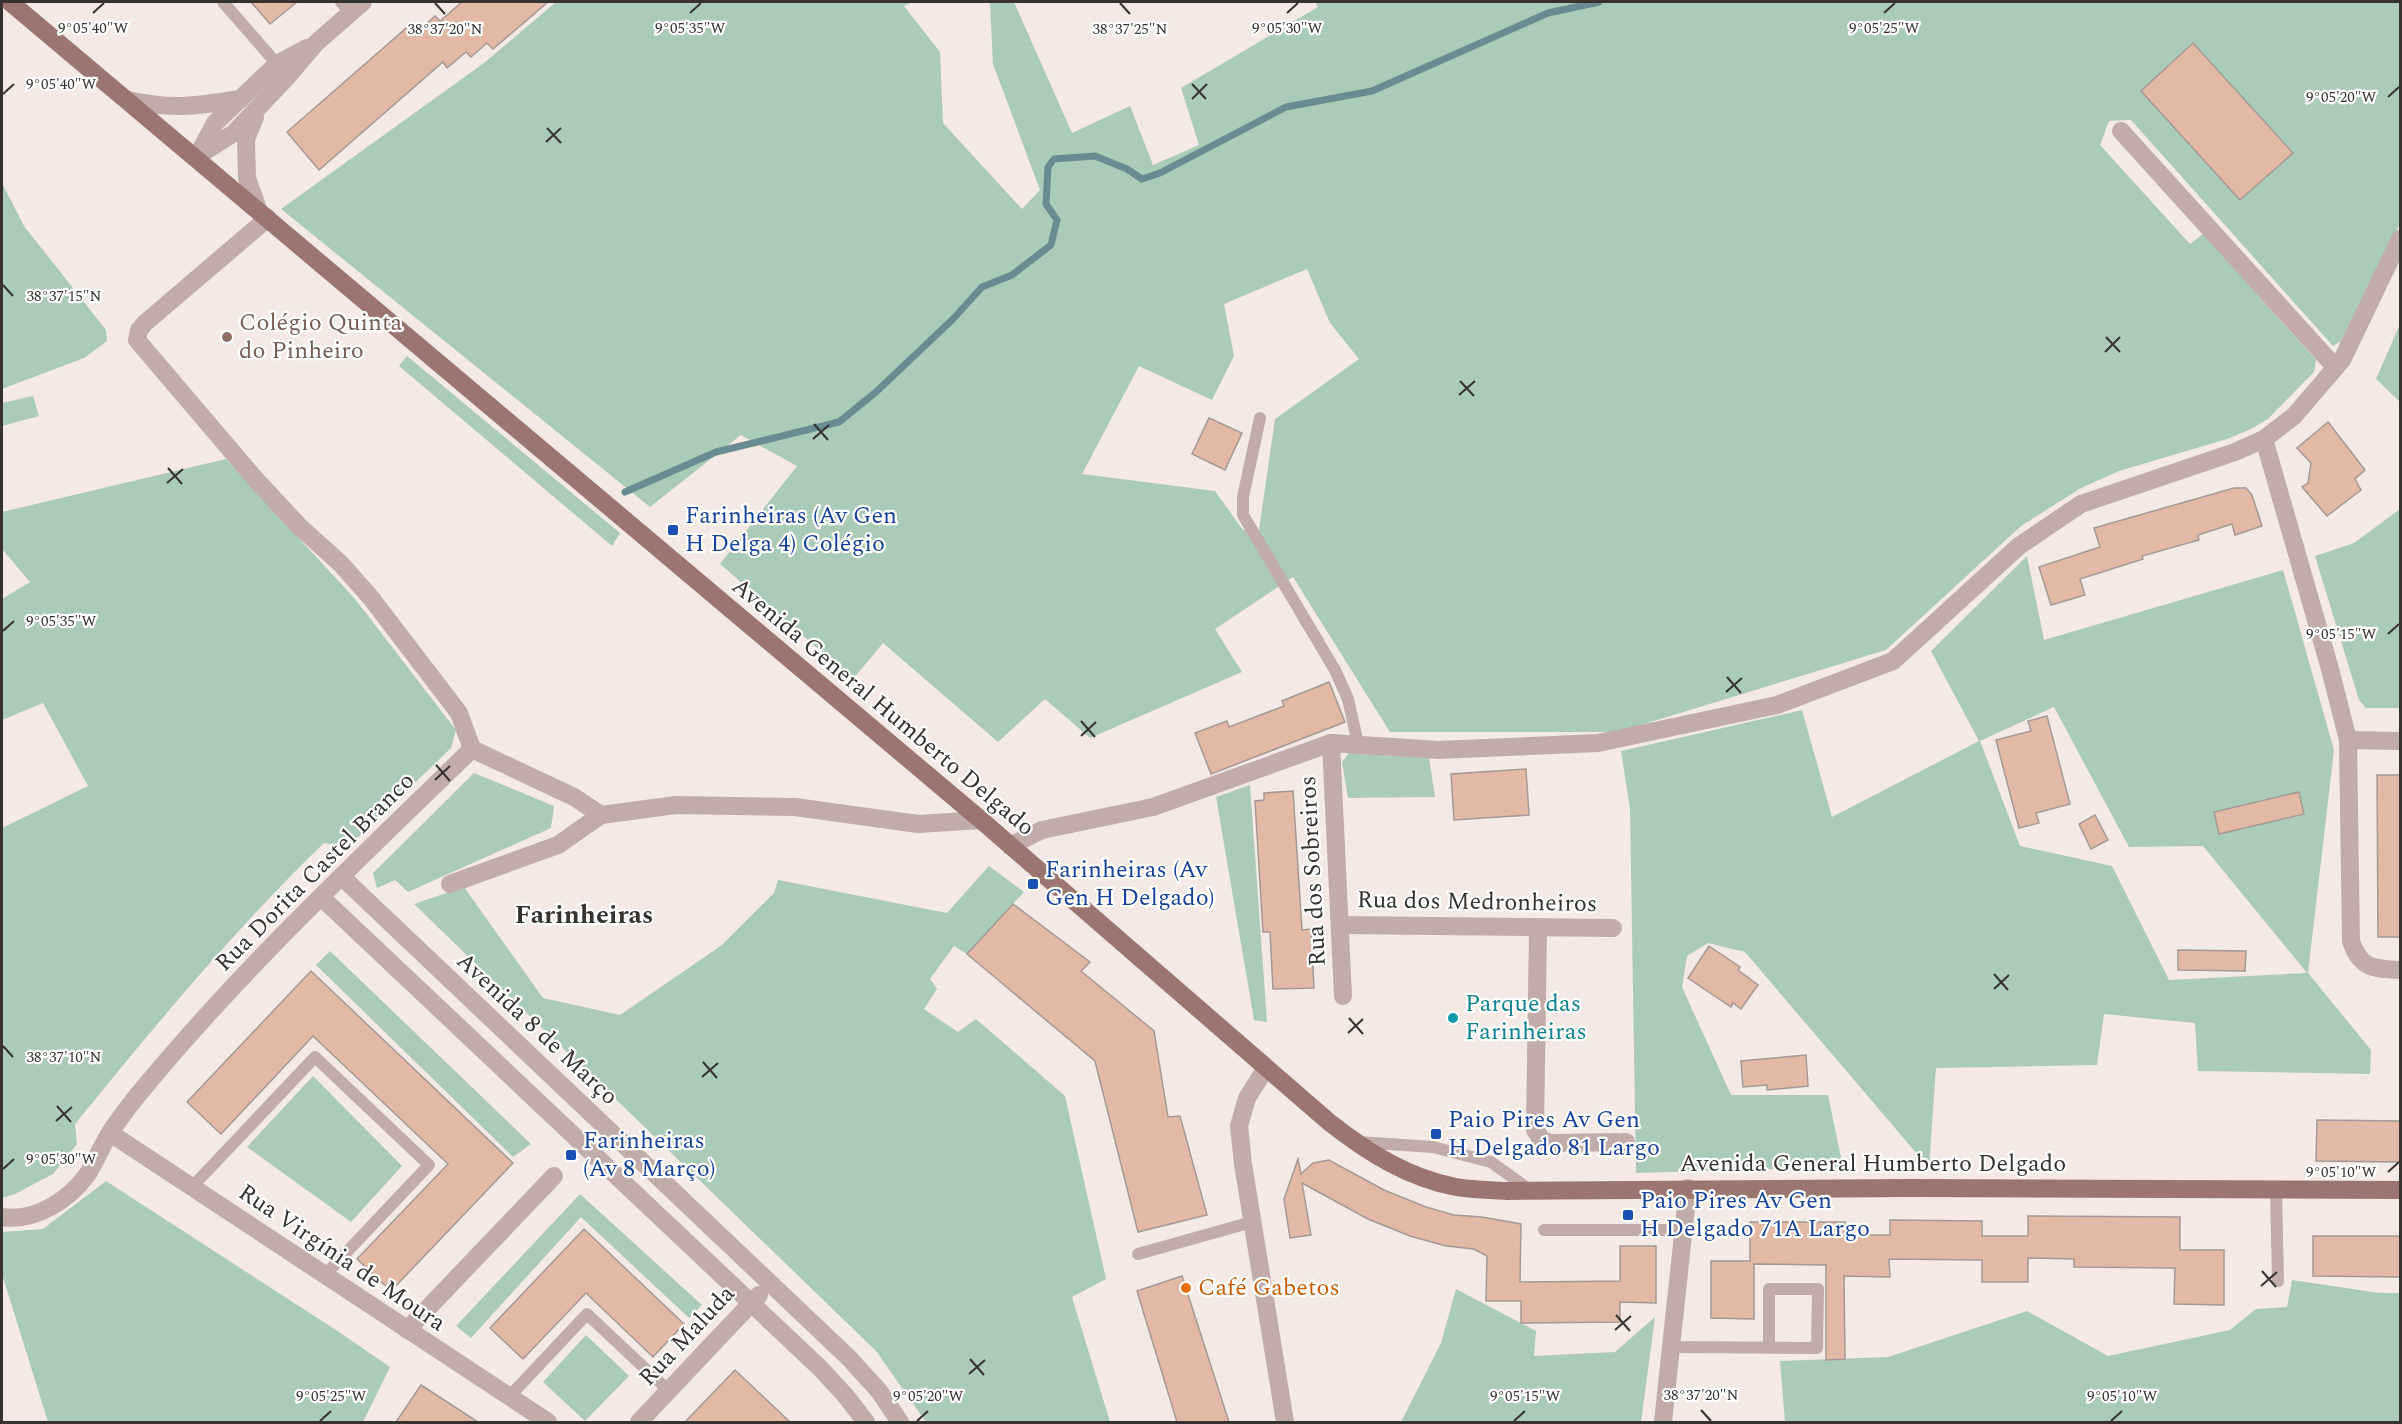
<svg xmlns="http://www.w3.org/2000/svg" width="2402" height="1424" viewBox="0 0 2402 1424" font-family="Spectral,serif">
  <rect width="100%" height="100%" fill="#f4e9e4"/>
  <!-- green -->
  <g fill="#abcbb9" fill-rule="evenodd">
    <path d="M 556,2 L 913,2 L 904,6 L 940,52 L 943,123 L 1022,209 L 1040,190 L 993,64 L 990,2 L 1014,2 L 1072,133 L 1130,106 L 1153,165 L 1199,145 L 1181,88 L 1318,7 L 1315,2 L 2400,2 L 2400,224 L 2341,341 L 2333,346 L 2131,120 L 2109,121 L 2100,145 L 2190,244 L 2203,234 L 2316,360 L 2314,372 L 2268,419 L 2251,429 L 2227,439 L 2119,471 L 2081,488 L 2021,526 L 1886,650 L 1618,732 L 1390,732 L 1293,577 L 1215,629 L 1242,672 L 1090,738 L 1045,699 L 998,742 L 883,643 L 853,679 L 720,564 L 797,466 L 741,435 L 650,507 L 281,209 L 484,63 ZM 1307,269 L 1330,323 L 1359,359 L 1275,419 L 1259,530 L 1243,530 L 1215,491 L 1082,474 L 1139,366 L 1212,400 L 1234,356 L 1224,304 Z"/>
    <polygon points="2,183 24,226 106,330 107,341 84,358 2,389"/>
    <polygon points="2400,324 2400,402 2376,379"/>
    <polygon points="407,356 620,533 612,546 399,366"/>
    <polygon points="33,396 39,416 2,426 2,403"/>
    <path d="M 226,459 L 355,599 L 456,730 L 451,748 L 347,848 L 324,843 C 234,930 154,1027 75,1124 L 77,1144 L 53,1174 L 15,1194 L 2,1198 L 2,828 L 88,786 L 43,703 L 2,720 L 2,599 L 30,582 L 2,549 L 2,512 Z"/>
    <polygon points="2400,509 2400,708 2366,708 2359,700 2315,556 2354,543"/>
    <path d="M 2027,556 L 2044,640 L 2283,570 L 2334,750 L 2308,973 L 2371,1050 L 2370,1074 L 2198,1071 L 2195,1023 L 2104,1014 L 2097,1065 L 1936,1068 L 1929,1168 L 1745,952 L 1708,943 L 1687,956 L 1682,987 L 1731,1095 L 1828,1095 L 1843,1167 L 1636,1173 L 1630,809 L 1621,751 L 1802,710 L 1832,817 L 1979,741 L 1931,651 ZM 2054,707 L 2129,847 L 2203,846 L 2307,973 L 2169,980 L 2112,866 L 2020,846 L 1980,741 Z"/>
    <polygon points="1349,753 1429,758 1435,797 1348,798 1342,762"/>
    <polygon points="474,773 554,806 551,828 408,892 395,880 377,888 373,873"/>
    <polygon points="1250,785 1267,1022 1254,1020 1216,797"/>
    <polygon points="989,866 1024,892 967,954 954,946 930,979 937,989 924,1009 958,1032 976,1019 1065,1096 1106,1279 1072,1297 1110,1422 926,1422 876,1351 414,904 464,887 543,998 620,1015 722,945 774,893 778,880 947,913"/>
    <polygon points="330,951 531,1144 513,1157 316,965"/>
    <polygon points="313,1076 402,1166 351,1222 247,1147"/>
    <polygon points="106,1181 339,1332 390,1367 363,1422 48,1422 2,1274 2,1232 43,1229"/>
    <polygon points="580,1194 702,1305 689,1318 581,1217 471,1338 456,1326"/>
    <polygon points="2292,1280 2379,1293 2400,1293 2400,1422 1785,1422 1780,1361 1888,1357 2027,1311 2108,1356 2230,1330 2256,1309 2287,1307"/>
    <polygon points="1456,1289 1536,1331 1534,1356 1615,1352 1655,1317 1641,1422 1401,1422 1441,1343"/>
    <polygon points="586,1335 629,1376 585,1421 543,1382"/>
  </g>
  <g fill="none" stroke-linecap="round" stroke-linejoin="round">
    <!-- stream -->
    <polyline stroke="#698b92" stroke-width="7" points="625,492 716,452 839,422 876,392 953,319 982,287 1012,275 1051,245 1057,220 1046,204 1048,167 1054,159 1095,156 1127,169 1142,179 1160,173 1286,107 1372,91 1548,13 1599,2"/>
  </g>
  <!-- building -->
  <g fill="#e2b9a5" stroke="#a49994" stroke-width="1.5">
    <polygon points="251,2 297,2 270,24"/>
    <polygon points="462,2 548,2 493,49 487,43 471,57 466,52 447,68 443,62 319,170 287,132 412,23 419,30 435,16 440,21"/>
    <polygon points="2193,43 2293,153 2240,200 2141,91"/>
    <polygon points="1209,418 1242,433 1225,470 1192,454"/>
    <polygon points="2328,422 2365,470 2355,479 2361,490 2327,516 2302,487 2308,483 2311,463 2297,448"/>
    <polygon points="2234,488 2246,488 2252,495 2262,526 2235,535 2232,524 2198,535 2199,540 2142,556 2143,559 2080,579 2085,595 2051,605 2039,567 2100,547 2094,528"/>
    <polygon points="1329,682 1345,722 1211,774 1195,733 1227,721 1229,727 1284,706 1282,701"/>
    <polygon points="2047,716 2070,804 2036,813 2039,823 2019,828 1996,740 2031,731 2028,721"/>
    <polygon points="1526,769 1529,815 1454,820 1451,774"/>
    <polygon points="2377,775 2400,775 2400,937 2378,937"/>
    <polygon points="1293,791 1302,930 1311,929 1314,988 1273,989 1270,932 1263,932 1255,801 1264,800 1264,793"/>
    <polygon points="2299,792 2304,814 2219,834 2214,812"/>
    <polygon points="2095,815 2108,840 2091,849 2079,824"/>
    <polygon points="1013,904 1090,962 1081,971 1154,1031 1168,1117 1180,1116 1207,1215 1138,1232 1095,1061 967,954"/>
    <polygon points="1709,946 1740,967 1738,970 1758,985 1741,1009 1733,1003 1731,1007 1688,978"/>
    <polygon points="2178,950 2246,951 2245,971 2178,970"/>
    <polygon points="311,971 513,1163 391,1291 357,1259 448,1164 313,1036 221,1134 187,1102"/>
    <polygon points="1806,1055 1808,1086 1767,1090 1767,1085 1743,1087 1741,1061"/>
    <polygon points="2317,1120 2400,1121 2400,1162 2316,1161"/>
    <polygon points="1298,1159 1301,1174 1313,1163 1329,1160 1384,1190 1426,1207 1454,1215 1482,1217 1521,1224 1520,1282 1620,1281 1620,1246 1656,1246 1656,1303 1620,1302 1620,1322 1521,1323 1521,1301 1486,1301 1487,1256 1474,1249 1446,1246 1410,1236 1368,1219 1302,1183 1311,1235 1290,1238 1284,1199"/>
    <polygon points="2028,1216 2180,1217 2180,1250 2224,1250 2224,1305 2174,1304 2175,1268 2074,1267 2074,1259 2028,1258 2028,1282 1982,1282 1982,1260 1889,1259 1890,1277 1844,1276 1845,1359 1826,1360 1826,1265 1754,1264 1754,1319 1711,1318 1711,1261 1750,1261 1750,1222 1845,1222 1845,1235 1890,1235 1890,1220 1982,1221 1982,1236 2028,1236"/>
    <polygon points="584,1229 684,1324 653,1357 586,1293 523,1359 490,1328"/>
    <polygon points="2313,1236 2400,1236 2400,1277 2313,1276"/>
    <polygon points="1182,1276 1229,1422 1177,1422 1137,1291"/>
    <polygon points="735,1370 790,1422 685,1422"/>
    <polygon points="421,1385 478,1422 396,1422"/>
  </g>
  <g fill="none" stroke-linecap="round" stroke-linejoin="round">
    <!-- service -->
    <g stroke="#c1aca9" stroke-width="12">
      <polyline points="223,2 277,64"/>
      <polyline points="341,2 350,13"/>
      <polyline points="1260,418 1243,497 1243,515 1335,670 1348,699 1358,744"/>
      <polyline points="1358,1142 1433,1147 1491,1162 1530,1190"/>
      <polyline points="192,1187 315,1057 429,1165 325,1275"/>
      <polyline points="2276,1190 2278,1281"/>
      <polyline points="1544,1230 1683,1230"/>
      <polyline points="1138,1254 1252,1222"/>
      <polyline points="1672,1347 1817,1348 1818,1289 1769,1289 1769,1348"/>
      <polyline points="509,1397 587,1314 669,1391"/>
    </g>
    <!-- minor -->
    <g stroke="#c1aca9" stroke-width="18">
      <path d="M 128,100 C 173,110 196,106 241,99"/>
      <polyline points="255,117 246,139 247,178 258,209"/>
      <polyline points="2121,131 2335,367"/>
      <polyline points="198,155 215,123 277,64 307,48"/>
      <polyline points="196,157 234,133 288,76 316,43 363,2"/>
      <polyline points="268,218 145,323 139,330 137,340 257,481 300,527 341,564 371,598 459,713 472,749"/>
      <path d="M 2264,439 L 2330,669 L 2348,740 L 2351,941 C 2360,969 2375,969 2400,970"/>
      <polyline points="2348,740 2400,741"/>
      <polyline points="1331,743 1343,996"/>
      <polyline points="1010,846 1042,830 1153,807 1331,743 1438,750 1598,743 1777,705 1893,661 2019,546 2081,504 2235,452 2264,439 2294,416 2342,360 2400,239"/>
      <polyline points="342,877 849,1358 879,1391 900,1422"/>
      <polyline points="450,884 558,845 601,815"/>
      <polyline points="321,897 820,1368 845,1395 866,1422"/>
      <polyline points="1340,925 1613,928"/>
      <polyline points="1538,928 1535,1130 1542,1140 1550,1143 1626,1142"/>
      <polyline points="1266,1068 1247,1098 1239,1126 1243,1164 1285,1422"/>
      <polyline points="110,1133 548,1422"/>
      <path d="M 2,1217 C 34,1222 68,1201 87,1175 C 96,1161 102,1145 111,1131 C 122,1115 134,1099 147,1084 C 246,965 361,857 472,749 L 574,797 L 601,815 L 676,805 L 795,807 L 918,824 L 981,820"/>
      <polyline points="407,1330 554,1176"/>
      <polyline points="639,1422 759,1295"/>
      <polyline points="1663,1422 1688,1188"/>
    </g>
    <!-- primary -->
    <path stroke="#9b7671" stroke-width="18" d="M 10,2 L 981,820 L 1329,1122 C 1367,1152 1408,1178 1456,1187 C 1472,1190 1490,1190 1507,1191 L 1909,1188 L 2400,1190"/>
  </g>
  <!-- ticks -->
  <path fill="none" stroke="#36322f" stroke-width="2" d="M 435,3 L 445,14M 1120,3 L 1130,14M 93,13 L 104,3M 690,13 L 701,3M 1287,13 L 1298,3M 1884,13 L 1895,3M 1192,84 L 1206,99M 3,94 L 14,84M 2388,97 L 2399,87M 1192,99 L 1207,84M 547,128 L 561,143M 546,142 L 561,128M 3,285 L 13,296M 2106,337 L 2120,352M 2105,352 L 2120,337M 1460,381 L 1474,396M 1459,395 L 1475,381M 814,424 L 828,440M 813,439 L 829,425M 168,468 L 182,484M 167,483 L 183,469M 3,631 L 14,621M 2388,634 L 2399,624M 1727,677 L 1741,693M 1726,692 L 1742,678M 1081,721 L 1095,737M 1081,736 L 1096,722M 436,765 L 450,781M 435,780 L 450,766M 1994,974 L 2008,990M 1994,989 L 2009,975M 1349,1018 L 1363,1034M 1348,1033 L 1363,1019M 3,1046 L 13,1057M 703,1062 L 717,1078M 702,1077 L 718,1063M 57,1106 L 71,1122M 56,1121 L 72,1107M 3,1169 L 14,1159M 2388,1172 L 2399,1162M 2262,1271 L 2276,1287M 2261,1286 L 2277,1272M 1616,1315 L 1630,1331M 1615,1330 L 1631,1316M 970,1359 L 984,1375M 969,1374 L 985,1360M 1701,1410 L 1711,1421M 320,1421 L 331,1411M 917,1421 L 928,1411M 1514,1421 L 1525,1411M 2111,1421 L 2122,1411"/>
  <!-- markers -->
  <circle fill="#8d6e63" stroke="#fff" stroke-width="2" cx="227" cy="337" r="6"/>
  <g fill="#1a4fb4" stroke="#fff" stroke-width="2">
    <rect x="667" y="524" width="12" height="12" rx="3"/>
    <rect x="1027" y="878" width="12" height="12" rx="3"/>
    <rect x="1430" y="1128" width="12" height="12" rx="3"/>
    <rect x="565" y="1149" width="12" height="12" rx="3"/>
    <rect x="1622" y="1209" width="12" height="12" rx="3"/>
  </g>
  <circle fill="#0f9aa8" stroke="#fff" stroke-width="2" cx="1453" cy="1018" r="6"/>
  <circle fill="#e8710a" stroke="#fff" stroke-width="2" cx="1186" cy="1288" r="6"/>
  <g text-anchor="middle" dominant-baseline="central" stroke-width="4.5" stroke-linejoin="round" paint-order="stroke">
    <!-- education labels -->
    <g font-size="24" fill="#785e54" stroke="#fff" text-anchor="start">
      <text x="239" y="323">Colégio Quinta<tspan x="239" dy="28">do Pinheiro</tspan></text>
    </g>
    <!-- transit labels -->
    <g font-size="24" fill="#164399" stroke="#fff" text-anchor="start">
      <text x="685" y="516">Farinheiras (Av Gen<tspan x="685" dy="28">H Delga 4) Colégio</tspan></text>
      <text x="1045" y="870">Farinheiras (Av<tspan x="1045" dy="28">Gen H Delgado)</tspan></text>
      <text x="1448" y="1120">Paio Pires Av Gen<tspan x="1448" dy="28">H Delgado 81 Largo</tspan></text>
      <text x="583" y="1141">Farinheiras<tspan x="583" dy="28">(Av 8 Março)</tspan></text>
      <text x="1640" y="1201">Paio Pires Av Gen<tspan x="1640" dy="28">H Delgado 71A Largo</tspan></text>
    </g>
    <!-- street labels -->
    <g font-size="24" fill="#36322f" stroke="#fff">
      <text transform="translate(883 707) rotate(40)">Avenida General Humberto Delgado</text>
      <text transform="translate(1313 871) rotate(-93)">Rua dos Sobreiros</text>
      <text transform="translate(315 872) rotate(-45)">Rua Dorita Castel Branco</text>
      <text transform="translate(1477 902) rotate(1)">Rua dos Medronheiros</text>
      <text transform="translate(537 1029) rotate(43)">Avenida 8 de Março</text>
      <text x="1873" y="1164">Avenida General Humberto Delgado</text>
      <text transform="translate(342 1258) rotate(34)">Rua Virgínia de Moura</text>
      <text transform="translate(687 1336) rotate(-47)">Rua Maluda</text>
    </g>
    <!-- culture labels -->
    <g font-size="24" fill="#0d838f" stroke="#fff" text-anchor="start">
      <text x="1465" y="1004">Parque das<tspan x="1465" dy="28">Farinheiras</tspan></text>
    </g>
    <!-- food labels -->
    <g font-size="24" fill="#c56008" stroke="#fff" text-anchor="start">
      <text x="1198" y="1288">Café Gabetos</text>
    </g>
    <!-- neighbourhood labels -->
    <g font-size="26" font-weight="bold" fill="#36322f" stroke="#fff">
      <text x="584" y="915">Farinheiras</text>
    </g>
  </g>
  <g font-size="15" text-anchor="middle" fill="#36322f" stroke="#fff" stroke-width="4.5" stroke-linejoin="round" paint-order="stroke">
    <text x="93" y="33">9°05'40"W</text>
    <text x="690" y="33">9°05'35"W</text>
    <text x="1287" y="33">9°05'30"W</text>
    <text x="1884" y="33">9°05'25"W</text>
    <text x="445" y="34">38°37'20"N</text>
    <text x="1130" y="34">38°37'25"N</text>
    <text x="61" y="89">9°05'40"W</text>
    <text x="2341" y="102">9°05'20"W</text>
    <text x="64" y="301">38°37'15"N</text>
    <text x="61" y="626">9°05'35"W</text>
    <text x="2341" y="639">9°05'15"W</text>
    <text x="64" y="1062">38°37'10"N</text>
    <text x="61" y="1164">9°05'30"W</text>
    <text x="2341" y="1177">9°05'10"W</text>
    <text x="1701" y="1400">38°37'20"N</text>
    <text x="331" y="1401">9°05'25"W</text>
    <text x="928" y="1401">9°05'20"W</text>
    <text x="1525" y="1401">9°05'15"W</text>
    <text x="2122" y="1401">9°05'10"W</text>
  </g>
  <!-- border -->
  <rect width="2402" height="1424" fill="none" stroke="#36322f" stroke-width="6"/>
</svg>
